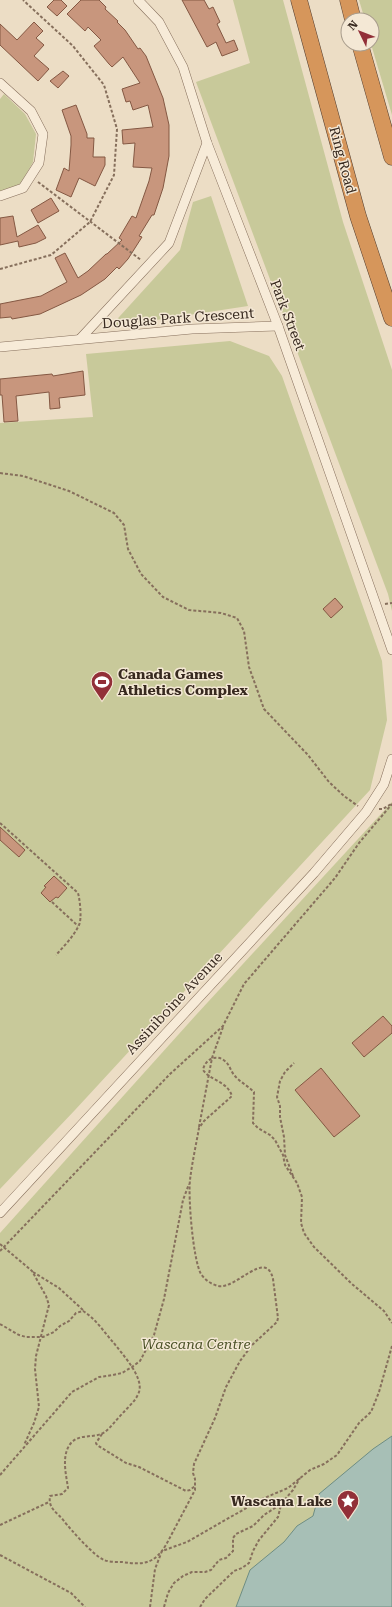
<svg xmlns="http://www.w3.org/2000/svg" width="392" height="1607" viewBox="0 0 392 1607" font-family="'Roboto Serif',serif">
  <rect width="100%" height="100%" fill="#ecddc5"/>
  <!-- green -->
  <g fill="#c8c99a">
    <polygon points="233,0 283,0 343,222 392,370 392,611 388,594 196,82 250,63"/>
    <polygon points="359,0 392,0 392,115 371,44 372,20 365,20"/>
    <polygon points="4,94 25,114 36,134 33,162 20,185 0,192 0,99"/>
    <polygon points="211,196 248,306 110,327 180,250 193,202"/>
    <polygon points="230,341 269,356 282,376 382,661 387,720 370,790 75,1110 0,1189 0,423 93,417 86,354"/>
    <polygon points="392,802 392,1607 0,1607 0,1233 196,1015"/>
  </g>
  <!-- water -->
  <polygon fill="#a7bfb6" stroke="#6e8d83" points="392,1436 392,1607 236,1607 250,1570 284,1542 297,1526 313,1516 319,1494 373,1449"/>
  <!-- building -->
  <g fill="#c8967d" stroke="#845843">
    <polygon points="54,0 61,0 67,6 57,16 47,7"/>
    <polygon points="81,0 99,0 106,7 105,9 118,21 117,22 125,30 138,49 140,48 146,56 163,98 169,125 169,156 163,188 154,215 152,215 139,236 142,237 128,259 119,269 117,267 105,279 81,295 40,314 12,319 11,317 0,318 0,304 41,296 67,282 55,258 65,253 78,278 88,271 106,254 107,254 122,240 119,238 132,216 136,218 149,181 152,168 133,167 135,143 123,144 122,130 153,127 148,105 133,110 130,101 126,102 122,89 140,83 123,57 112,67 109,64 94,46 101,40 88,27 85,31 67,14"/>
    <polygon points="182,0 204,0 209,9 213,7 220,22 217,24 226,43 234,40 238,50 222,56 216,42 207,47"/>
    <polygon points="34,22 43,31 36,38 44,45 34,56 49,69 38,81 0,45 0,24 17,40"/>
    <polygon points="63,71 69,76 58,88 50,81"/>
    <polygon points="76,105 87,134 87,138 94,138 93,157 105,157 105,165 95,186 79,178 71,197 56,190 64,168 69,171 71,145 71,136 62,110"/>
    <polygon points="51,198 59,211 38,223 31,210"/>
    <polygon points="13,216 17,237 38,225 46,238 36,243 19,247 18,241 0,245 0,218"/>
    <polygon points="83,371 85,395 59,398 60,408 50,409 49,392 16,396 18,421 4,422 2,395 0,395 0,379 52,374 53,376"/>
    <polygon points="335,598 343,607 331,618 323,609"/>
    <polygon points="0,827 25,850 19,857 0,840"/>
    <polygon points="54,876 67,888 58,898 56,897 50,902 41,893 46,887 44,886"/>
    <polygon points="383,1016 392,1026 392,1033 364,1057 352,1043"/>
    <polygon points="321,1068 360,1116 334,1137 295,1090"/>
  </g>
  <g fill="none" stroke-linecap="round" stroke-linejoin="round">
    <!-- minor casing -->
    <g stroke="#866f5c" stroke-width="10">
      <g id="minor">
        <polyline points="138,0 159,22 183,67 207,143 278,326 392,650"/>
        <polyline points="0,83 31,111 43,134 39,163 23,188 0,196"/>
        <polyline points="80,339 169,243 207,143"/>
        <polyline points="0,347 192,329 278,326"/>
        <polyline points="0,1213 314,873 366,812 384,784 392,759"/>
      </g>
    </g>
    <!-- motorway casing -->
    <g stroke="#543e30" stroke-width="17">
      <g id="motorway">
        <polyline points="299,0 358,216 392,318"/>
        <polyline points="348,0 353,20"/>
        <polyline points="360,44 392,157"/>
      </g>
    </g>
    <!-- path -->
    <g stroke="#866f5c" stroke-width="2" stroke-dasharray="3 2" stroke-linecap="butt">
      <polyline points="38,182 141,260"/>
      <polyline points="0,269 51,255 90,222 114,175 117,129 104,85 73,46 23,0"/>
      <polyline points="0,473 23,476 69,491 114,513 124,525 128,549 141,574 163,597 189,610 221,613 237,618 244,631 249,667 264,709 308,755 329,782 344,796 358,806"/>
      <polyline points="385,604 392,603"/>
      <polyline points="379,809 383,809 391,804"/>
      <path d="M 0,823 L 78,893 C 80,900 82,919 79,925 C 74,936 64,946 56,955"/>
      <polyline points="52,902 78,926"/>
      <polyline points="199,1127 212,1058 223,1027"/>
      <polyline points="293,1176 285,1155 284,1137 280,1117 280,1106 277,1097 280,1081 285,1072 294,1063"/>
      <polyline points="0,1244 32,1271 46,1296 49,1305 36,1356 35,1369 39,1407 34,1423 24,1445"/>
      <polyline points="0,1251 170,1074 223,1026 244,984 335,878 359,843 392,804"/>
      <polyline points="33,1272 59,1288 83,1310"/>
      <path d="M 0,1324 L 19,1335 L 26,1337 L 43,1337 L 54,1332 L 60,1326 L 69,1321 L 76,1313 L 83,1311 C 95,1318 104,1332 113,1342 C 122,1354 144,1377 139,1392 C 136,1401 128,1407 122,1414 C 116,1420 111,1427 105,1432 C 94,1439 80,1433 71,1443 C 61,1455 66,1474 68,1488 L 62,1494 L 50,1496 C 48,1509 57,1512 64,1521 C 71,1530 94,1556 104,1560 C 109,1562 116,1562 122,1562 C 144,1565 154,1564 166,1545 L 195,1490 L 195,1479 L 193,1473 L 194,1464 L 215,1418 L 226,1387 L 240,1361 L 252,1345 L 277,1322 L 278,1318 L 273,1279 C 266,1248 236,1290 218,1286 C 211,1284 205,1280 201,1274 C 193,1260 188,1197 190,1180 C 192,1163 196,1145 199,1128 L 204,1121 L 232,1096 C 227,1081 211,1081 203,1070 C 205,1059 217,1053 226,1062 C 230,1066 231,1072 235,1076 C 240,1082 248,1086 254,1092 L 253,1123 L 258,1128 L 270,1135 L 275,1140 L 283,1155 L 285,1165 L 297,1183 L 302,1197 L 301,1223 L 304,1233 L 314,1247 L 352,1284 L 384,1311 L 392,1323"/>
      <polyline points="102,1434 96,1443 97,1445 126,1463 139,1467 186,1491 190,1490 195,1486"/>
      <polyline points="0,1475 72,1392 99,1377 113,1375 122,1373 132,1367 140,1361 154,1335 164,1299 183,1200 189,1184"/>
      <polyline points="0,1525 49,1502"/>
      <polyline points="0,1555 71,1593 85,1607"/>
      <polyline points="150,1607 155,1569 162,1551 187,1542 262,1499 288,1488 310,1470 324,1464 337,1455 359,1423 371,1412 379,1392 392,1346"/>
      <polyline points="164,1607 168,1593 174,1583 183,1576 192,1572 205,1572 211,1570 219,1560 226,1558 233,1551 233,1538 236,1534 253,1526 264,1515 281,1504 293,1490 300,1478"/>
      <polyline points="200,1607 205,1599 234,1571 242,1568 249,1563 253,1551 259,1540 278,1517 281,1505"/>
    </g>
    <!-- minor -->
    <use href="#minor" stroke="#f7ebd8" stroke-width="9"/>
    <!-- motorway -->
    <use href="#motorway" stroke="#d6965b" stroke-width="16"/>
  </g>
  <!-- icons -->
  <defs>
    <g id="stadium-pin" transform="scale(1.15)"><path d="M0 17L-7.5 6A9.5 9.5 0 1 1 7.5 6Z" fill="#922f38" stroke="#f4e8d5"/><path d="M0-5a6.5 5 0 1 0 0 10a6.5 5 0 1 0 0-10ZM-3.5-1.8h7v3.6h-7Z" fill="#fff"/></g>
    <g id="sight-pin" transform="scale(1.15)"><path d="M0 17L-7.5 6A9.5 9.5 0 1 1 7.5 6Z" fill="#922f38" stroke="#f4e8d5"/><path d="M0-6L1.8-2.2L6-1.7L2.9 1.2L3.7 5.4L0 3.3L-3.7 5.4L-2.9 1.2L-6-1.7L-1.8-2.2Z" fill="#fff"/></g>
  </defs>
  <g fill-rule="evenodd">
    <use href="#stadium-pin" x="102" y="682"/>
    <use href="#sight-pin" x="348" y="1501"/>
  </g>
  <g text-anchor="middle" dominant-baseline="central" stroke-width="3" stroke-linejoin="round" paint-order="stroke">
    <!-- street labels -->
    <g font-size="14" fill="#37291f" stroke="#f4e8d5">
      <text transform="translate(343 160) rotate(75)">Ring Road</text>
      <text transform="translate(288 315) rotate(69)">Park Street</text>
      <text transform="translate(178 318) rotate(-4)">Douglas Park Crescent</text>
      <text transform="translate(174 1003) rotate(-47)">Assiniboine Avenue</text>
    </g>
    <!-- poi labels -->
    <g font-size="14" font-weight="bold" fill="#37291f" stroke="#f4e8d5" text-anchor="start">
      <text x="118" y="674">Canada Games<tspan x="118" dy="16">Athletics Complex</tspan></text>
      <text x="332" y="1501" text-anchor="end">Wascana Lake</text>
    </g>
    <!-- park labels -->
    <g font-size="14" font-style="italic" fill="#4b5227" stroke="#f4e8d5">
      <text x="196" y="1344">Wascana Centre</text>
    </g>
  </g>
  <!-- north arrow -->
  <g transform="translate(360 32) rotate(313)"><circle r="19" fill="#f4e8d5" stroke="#a89c8c"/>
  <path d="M0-3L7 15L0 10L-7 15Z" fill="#922f38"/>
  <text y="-6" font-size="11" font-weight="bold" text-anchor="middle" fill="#37291f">N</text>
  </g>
</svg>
